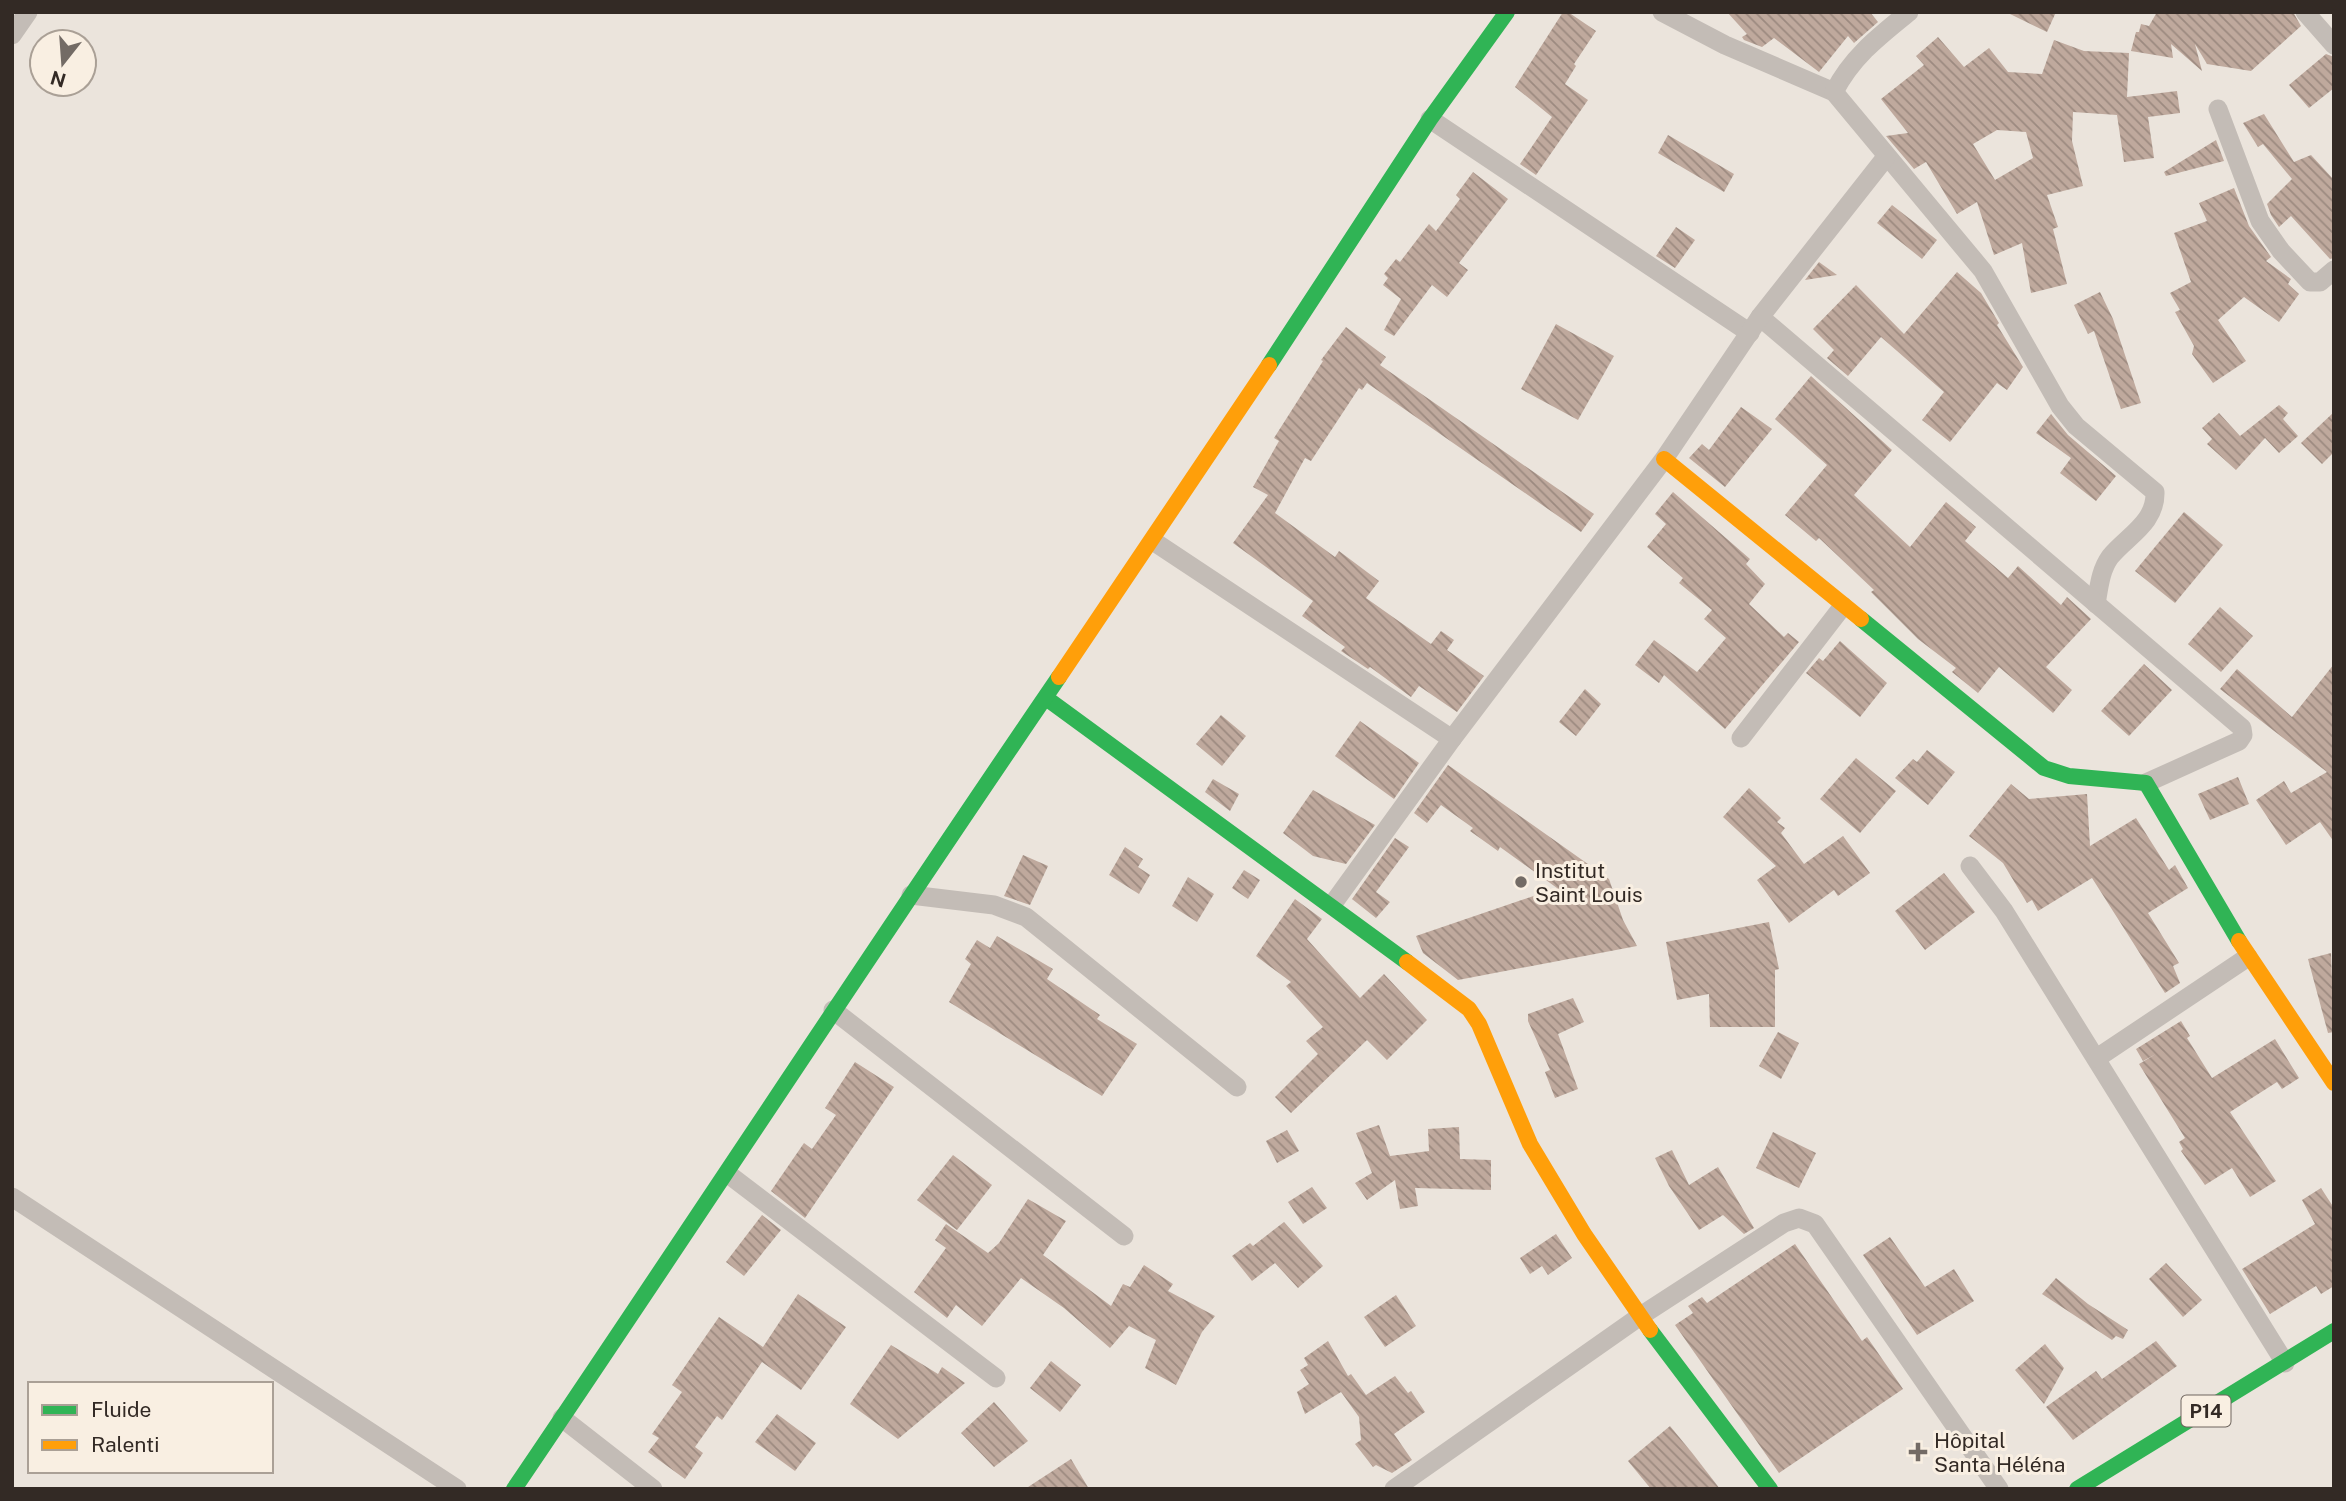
<svg xmlns="http://www.w3.org/2000/svg" width="2346" height="1501" viewBox="0 0 2346 1501" font-family="'Public Sans',sans-serif">
  <defs>
    <pattern id="building-back-hatch" width="6" height="6" patternUnits="userSpaceOnUse" patternTransform="scale(1.75)"><rect width="6" height="6" fill="#bfa99d"/><path d="M-1 5l2 2M0 0l6 6M5-1l2 2" fill="none" stroke="#9c8a80"/></pattern>
  </defs>
  <rect width="100%" height="100%" fill="#ebe4dc"/>
  <!-- building -->
  <g fill="url(#building-back-hatch)" fill-rule="evenodd">
    <polygon points="1563,12 1568,12 1596,31 1574,64 1576,66 1565,84 1588,100 1536,175 1520,164 1552,117 1515,87"/>
    <polygon points="1727,12 1870,12 1878,22 1854,43 1848,36 1819,72 1774,38 1762,47 1744,40 1742,37 1747,34"/>
    <polygon points="2006,12 2056,12 2047,32"/>
    <polygon points="2157,12 2293,12 2301,26 2251,71 2207,64 2195,44 2202,71 2171,44 2173,58 2131,51 2136,32 2139,32 2141,24 2149,26"/>
    <path d="M 1938,37 L 1964,67 L 1989,48 L 2008,72 L 2042,74 L 2054,40 L 2084,51 L 2129,53 L 2127,97 L 2177,91 L 2180,113 L 2148,117 L 2154,158 L 2124,162 L 2117,115 L 2073,112 L 2072,141 L 2083,186 L 2047,195 L 2058,227 L 2053,229 L 2067,284 L 2031,293 L 2022,243 L 1994,255 L 1977,202 L 1957,214 L 1926,162 L 1914,169 L 1886,136 L 1908,133 L 1881,99 L 1924,65 L 1916,56 ZM 1997,130 L 2026,132 L 2033,158 L 1995,180 L 1973,144 Z"/>
    <polygon points="2326,54 2334,57 2334,88 2309,108 2289,85"/>
    <polygon points="2264,114 2294,162 2311,155 2334,180 2334,258 2330,259 2291,216 2279,227 2271,215 2267,204 2292,179 2263,144 2258,147 2243,123"/>
    <polygon points="1668,135 1734,174 1724,192 1658,153"/>
    <polygon points="2216,140 2224,161 2166,176 2164,172"/>
    <polygon points="1473,172 1508,199 1459,263 1468,270 1447,297 1432,285 1394,336 1384,330 1401,299 1383,285 1388,278 1384,274 1396,259 1400,262 1429,224 1436,231 1460,199 1456,195"/>
    <polygon points="2234,188 2249,226 2271,257 2266,261 2291,279 2288,284 2299,294 2279,322 2244,297 2218,320 2246,361 2213,383 2192,354 2194,346 2175,312 2180,310 2170,293 2191,282 2174,233 2207,221 2199,203"/>
    <polygon points="1892,205 1937,240 1922,259 1877,223"/>
    <polygon points="1676,227 1695,240 1675,268 1656,256"/>
    <polygon points="1819,262 1837,275 1805,280"/>
    <polygon points="1957,272 1981,293 1999,323 1997,325 2023,367 2007,390 1997,383 1950,442 1922,420 1944,392 1881,337 1848,376 1827,358 1834,350 1813,329 1856,285 1904,334"/>
    <polygon points="2100,292 2113,319 2141,403 2121,409 2094,331 2088,334 2074,305"/>
    <polygon points="1556,324 1614,356 1578,420 1521,389"/>
    <polygon points="1346,327 1386,357 1380,365 1594,514 1581,532 1367,383 1362,390 1359,388 1311,461 1305,458 1275,513 1335,557 1339,551 1379,581 1366,598 1431,644 1441,631 1454,640 1447,650 1484,676 1457,712 1419,686 1411,697 1370,667 1368,669 1341,651 1345,647 1302,616 1313,601 1233,543 1268,495 1253,487 1279,441 1274,438 1323,361 1321,360"/>
    <polygon points="1811,376 1892,450 1854,495 1910,547 1946,502 1976,527 1965,541 2008,578 2018,566 2061,605 2067,597 2091,619 2046,667 2072,690 2053,713 1999,667 1978,693 1952,672 1956,668 1918,639 1871,592 1874,590 1819,538 1816,541 1785,515 1827,465 1775,419"/>
    <polygon points="2279,405 2288,413 2283,419 2298,436 2279,453 2265,438 2236,470 2207,444 2212,439 2202,428 2219,413 2240,436"/>
    <polygon points="1741,407 1772,429 1725,487 1689,458 1702,444 1709,450"/>
    <polygon points="2334,412 2334,452 2322,464 2301,443"/>
    <polygon points="2051,414 2068,435 2116,476 2096,501 2060,473 2071,458 2036,433"/>
    <polygon points="1673,492 1750,559 1746,564 1765,584 1749,604 1784,637 1788,633 1799,642 1725,729 1664,675 1659,683 1635,665 1654,640 1697,672 1726,638 1704,619 1712,610 1679,583 1683,578 1647,547 1666,524 1655,514"/>
    <polygon points="2184,512 2223,545 2175,603 2135,571"/>
    <polygon points="2220,607 2253,636 2221,672 2188,644"/>
    <polygon points="1840,641 1887,683 1860,717 1806,673 1819,658 1823,661"/>
    <polygon points="2144,664 2172,690 2129,736 2101,711"/>
    <polygon points="2334,664 2334,842 2320,822 2286,845 2256,800 2284,781 2291,793 2327,772 2220,689 2237,669 2292,717"/>
    <polygon points="1585,689 1601,704 1576,736 1559,722"/>
    <polygon points="1221,715 1246,736 1222,766 1196,744"/>
    <polygon points="1360,721 1419,763 1394,799 1335,756"/>
    <polygon points="1927,750 1955,772 1928,805 1895,778 1913,759 1917,762"/>
    <polygon points="1856,758 1896,791 1860,833 1820,799"/>
    <polygon points="1448,765 1609,879 1623,920 1637,946 1458,980 1423,953 1416,936 1557,888 1500,847 1498,851 1470,831 1473,828 1441,805 1427,823 1414,813"/>
    <polygon points="2238,777 2249,804 2210,820 2198,794"/>
    <polygon points="1213,779 1239,794 1230,811 1205,792"/>
    <polygon points="2011,784 2029,799 2087,794 2090,846 2136,818 2169,870 2175,865 2188,888 2148,913 2179,963 2173,966 2180,983 2165,993 2092,878 2038,911 2032,900 2027,903 2003,863 1969,836"/>
    <polygon points="1749,788 1781,818 1777,822 1785,828 1781,833 1804,864 1843,836 1870,873 1838,896 1834,890 1789,923 1757,880 1776,866 1723,817"/>
    <polygon points="1313,790 1375,825 1346,864 1313,856 1283,833"/>
    <polygon points="1395,838 1409,847 1376,892 1390,902 1376,918 1352,899"/>
    <polygon points="1125,847 1143,859 1138,867 1150,875 1139,894 1109,875"/>
    <polygon points="1023,855 1048,866 1030,905 1004,896"/>
    <polygon points="1244,870 1260,880 1248,899 1232,888"/>
    <polygon points="1944,873 1975,912 1925,950 1895,911"/>
    <polygon points="1188,877 1214,894 1197,922 1172,906"/>
    <polygon points="1295,899 1322,919 1307,939 1360,998 1384,974 1427,1020 1387,1060 1367,1040 1291,1113 1275,1097 1318,1054 1306,1041 1323,1027 1286,986 1291,982 1256,956"/>
    <polygon points="1769,922 1779,969 1775,970 1775,1027 1710,1027 1709,994 1677,1000 1666,942"/>
    <polygon points="997,936 1053,969 1047,979 1100,1015 1097,1019 1137,1044 1102,1096 949,1002 971,964 965,959 977,940 990,948"/>
    <polygon points="2331,953 2334,1032 2328,1033 2308,959"/>
    <polygon points="1573,998 1584,1022 1558,1034 1578,1089 1555,1098 1545,1072 1550,1070 1528,1021 1528,1014"/>
    <polygon points="2181,1021 2190,1036 2187,1038 2212,1078 2275,1039 2299,1078 2282,1089 2277,1082 2230,1112 2276,1181 2250,1197 2232,1168 2205,1185 2181,1151 2183,1149 2179,1142 2185,1138 2139,1064 2156,1054 2143,1061 2136,1049"/>
    <polygon points="1778,1032 1799,1043 1781,1079 1759,1066"/>
    <polygon points="855,1062 894,1087 805,1218 771,1191 804,1143 812,1149 836,1115 825,1108"/>
    <polygon points="1379,1125 1390,1156 1429,1151 1428,1129 1459,1127 1460,1159 1491,1160 1491,1190 1415,1188 1418,1206 1400,1209 1395,1180 1367,1200 1355,1183 1372,1173 1356,1133"/>
    <polygon points="1287,1130 1299,1151 1277,1163 1266,1141"/>
    <polygon points="1773,1132 1816,1153 1799,1188 1756,1168"/>
    <polygon points="1672,1150 1689,1185 1718,1167 1754,1228 1744,1234 1723,1215 1699,1230 1669,1186 1655,1158"/>
    <polygon points="953,1155 992,1185 957,1230 917,1200"/>
    <polygon points="1312,1187 1327,1208 1303,1224 1288,1202"/>
    <polygon points="2321,1188 2334,1208 2334,1286 2321,1294 2316,1286 2270,1314 2242,1269 2315,1224 2302,1200"/>
    <polygon points="1028,1199 1066,1221 1043,1255 1111,1306 1123,1284 1130,1287 1144,1265 1173,1284 1168,1291 1215,1316 1202,1332 1176,1385 1145,1368 1156,1340 1129,1326 1110,1348 1064,1308 1021,1278 982,1326 956,1305 947,1318 914,1292 946,1248 935,1240 946,1224 988,1253 999,1243"/>
    <polygon points="762,1215 781,1230 744,1276 726,1262"/>
    <polygon points="1284,1222 1323,1266 1298,1288 1275,1263 1252,1281 1232,1256 1250,1243 1253,1246"/>
    <polygon points="1556,1234 1572,1258 1548,1275 1542,1266 1530,1274 1520,1258"/>
    <polygon points="1890,1237 1925,1287 1954,1269 1974,1301 1917,1335 1863,1255"/>
    <polygon points="1795,1244 1862,1341 1867,1337 1903,1389 1779,1473 1675,1325 1693,1313 1688,1306 1702,1297 1707,1303"/>
    <polygon points="2166,1263 2202,1300 2183,1317 2149,1279"/>
    <polygon points="2056,1278 2088,1304 2128,1330 2123,1339 2116,1336 2112,1340 2042,1294"/>
    <polygon points="798,1294 846,1327 801,1390 762,1362 722,1420 717,1416 695,1447 703,1453 685,1479 648,1452 659,1438 652,1434 682,1392 672,1385 719,1317 763,1347"/>
    <polygon points="1396,1295 1416,1326 1385,1347 1364,1317"/>
    <polygon points="1328,1341 1348,1376 1351,1374 1366,1395 1395,1376 1408,1393 1411,1391 1425,1412 1394,1434 1412,1460 1392,1473 1376,1465 1373,1467 1355,1444 1361,1440 1359,1417 1341,1392 1305,1414 1297,1392 1309,1384 1300,1370 1308,1365 1304,1358"/>
    <polygon points="2156,1341 2177,1366 2073,1440 2046,1407 2096,1371 2102,1379"/>
    <polygon points="2045,1344 2064,1368 2044,1404 2015,1370"/>
    <polygon points="891,1345 938,1374 942,1367 965,1383 898,1439 850,1404"/>
    <polygon points="1051,1361 1081,1385 1060,1412 1030,1388"/>
    <polygon points="994,1402 1028,1441 994,1467 961,1433"/>
    <polygon points="777,1414 816,1443 795,1471 755,1442"/>
    <polygon points="1670,1426 1693,1454 1720,1489 1651,1489 1628,1461"/>
    <polygon points="1071,1459 1089,1489 1025,1489"/>
  </g>
  <g fill="none" stroke-linecap="round" stroke-linejoin="round">
    <!-- street -->
    <g stroke="#c3bcb6" stroke-width="19">
      <path d="M 1662,12 L 1725,45 L 1834,92 L 1983,271 L 2060,406 L 2076,426 L 2155,492 C 2156,523 2127,536 2110,557 C 2100,571 2099,588 2096,604"/>
      <polyline points="2305,12 2334,45"/>
      <polyline points="12,35 28,12"/>
      <path d="M 1834,92 C 1852,57 1878,37 1909,12"/>
      <polyline points="2218,109 2260,221 2281,251 2310,282 2320,282 2334,270"/>
      <polyline points="1430,119 1750,333"/>
      <polyline points="1760,317 2242,728 2243,735 2239,741 2146,783"/>
      <polyline points="1153,541 1452,739"/>
      <polyline points="1741,738 1843,606"/>
      <polyline points="1970,866 2004,911 2285,1363"/>
      <polyline points="911,895 994,905 1026,917 1237,1087"/>
      <polyline points="1332,905 1452,739 1664,459 1760,317 1886,157"/>
      <polyline points="833,1010 1124,1236"/>
      <polyline points="2097,1058 2248,957"/>
      <polyline points="728,1174 996,1378"/>
      <polyline points="12,1197 457,1489"/>
      <polyline points="562,1418 653,1489"/>
      <polyline points="1394,1489 1639,1317 1784,1223 1799,1218 1815,1224 1999,1489"/>
    </g>
    <!-- fast -->
    <g stroke="#30b455" stroke-width="16">
      <polyline points="1269,365 1430,119 1507,12"/>
      <polyline points="1861,619 2044,768 2069,776 2146,783 2239,941"/>
      <polyline points="1046,698 1407,962"/>
      <polyline points="1650,1330 1770,1489"/>
      <path d="M 514,1489 C 697,1219 875,946 1059,677"/>
      <polyline points="2077,1489 2334,1331"/>
    </g>
    <!-- slow -->
    <g stroke="#ff9f0a" stroke-width="16">
      <polyline points="1664,459 1861,619"/>
      <polyline points="1059,677 1269,365"/>
      <polyline points="2239,941 2334,1083"/>
      <polyline points="1407,962 1469,1009 1479,1024 1530,1144 1584,1234 1650,1330"/>
    </g>
  </g>
  <!-- markers -->
  <g fill="#736b65" stroke="#f9efe2" stroke-width="2.5">
    <circle cx="1521" cy="882" r="7"/>
    <path d="M1914.5 1441.5h7v7h7v7h-7v7h-7v-7h-7v-7h7z"/>
  </g>
  <g text-anchor="middle" dominant-baseline="central" stroke-width="6" stroke-linejoin="round" paint-order="stroke">
    <!-- shield labels -->
    <rect fill="#f9efe2" stroke="#6e655e" stroke-width="2" x="2181.5" y="1395.5" width="49" height="31" rx="5"/>
    <g font-size="19" font-weight="bold" fill="#332a25">
      <text x="2206" y="1411">P14</text>
    </g>
    <!-- poi labels -->
    <g font-size="21" fill="#332a25" stroke="#f9efe2" text-anchor="start">
      <text x="1535" y="870">Institut<tspan x="1535" dy="24">Saint Louis</tspan></text>
      <text x="1934" y="1440">Hôpital<tspan x="1934" dy="24">Santa Héléna</tspan></text>
    </g>
  </g>
  <!-- border -->
  <rect width="2346" height="1501" fill="none" stroke="#332a25" stroke-width="28"/>
  <!-- legend -->
  <rect x="28" y="1382" width="245" height="91" fill="#f9efe2" stroke="#aaa096" stroke-width="2"/>
  <rect x="42" y="1405" width="35" height="10" fill="#30b455" stroke="#aaa096" stroke-width="2"/>
  <text x="91" y="1417" font-size="21" fill="#332a25">Fluide</text>
  <rect x="42" y="1440" width="35" height="10" fill="#ff9f0a" stroke="#aaa096" stroke-width="2"/>
  <text x="91" y="1452" font-size="21" fill="#332a25">Ralenti</text>
  <!-- north arrow -->
  <g transform="translate(63 63) rotate(197)"><circle r="33" fill="#f9efe2" stroke="#aaa096" stroke-width="2"/>
  <path d="M0-5L12 26L0 18L-12 26Z" fill="#736b65"/>
  <text y="-10" font-size="19" font-weight="bold" text-anchor="middle" fill="#332a25">N</text>
  </g>
</svg>
